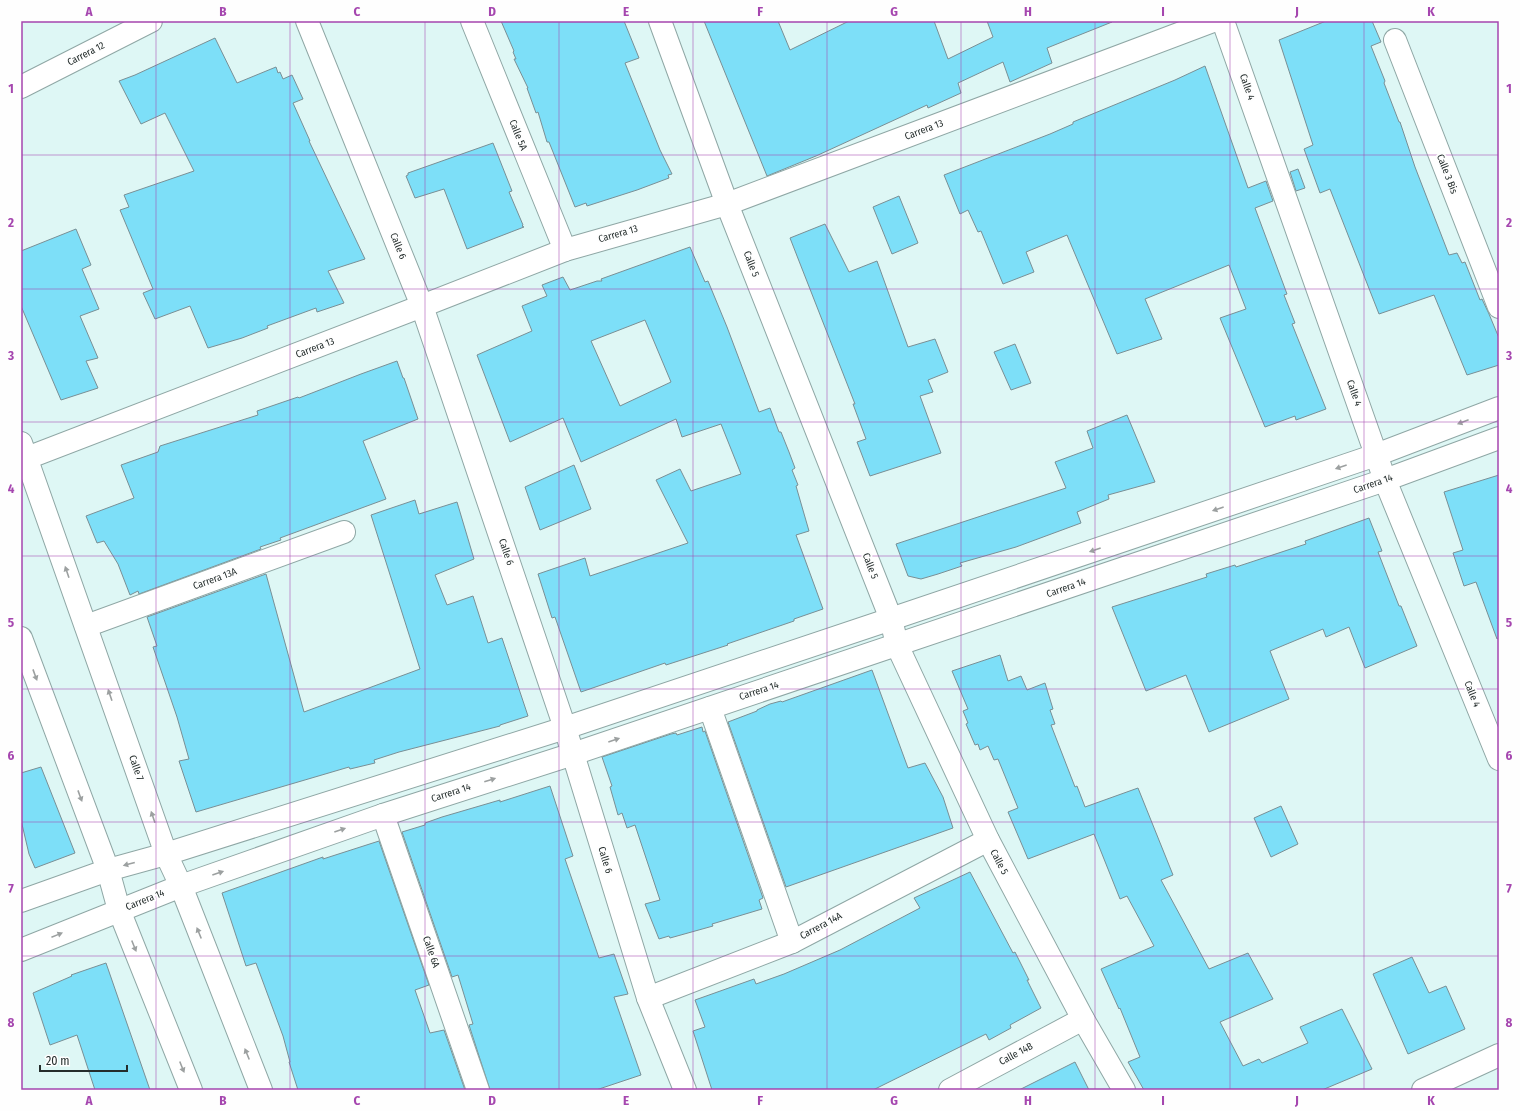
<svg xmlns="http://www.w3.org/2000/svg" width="1520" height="1111" viewBox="0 0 1520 1111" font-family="'Fira Sans Condensed',sans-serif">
  <rect width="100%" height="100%" fill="#def7f5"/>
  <!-- building -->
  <g fill="#7ddff8" stroke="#798f95" fill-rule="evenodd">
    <polygon points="501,21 624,21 639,58 625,63 660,150 672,174 668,175 669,178 637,190 587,206 586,203 575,207 549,142 547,142 538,112 536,113 527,88 528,88 514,59 516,59 513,52 514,51"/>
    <polygon points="704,21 778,21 790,50 849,21 934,21 948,59 993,37 987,21 1112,22 1047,48 1052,63 1010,82 1003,62 958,83 961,93 928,108 927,105 816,156 767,176"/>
    <polygon points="1326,21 1372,21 1381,42 1371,46 1385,81 1384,83 1399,122 1400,122 1415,167 1449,255 1457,253 1462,263 1465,262 1480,300 1482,299 1489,314 1499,338 1499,365 1467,375 1434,295 1379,314 1330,189 1320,193 1304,149 1313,145 1279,40"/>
    <polygon points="215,38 237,83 276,67 278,73 280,72 283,79 292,75 303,99 293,103 310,141 309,141 365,259 328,271 344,303 317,312 316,308 267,326 268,328 242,338 208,348 190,306 155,319 143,293 153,289 120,210 129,207 124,195 194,171 165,113 141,124 119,81 135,75"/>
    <polygon points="1205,66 1248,188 1266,181 1273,201 1255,208 1287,294 1284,295 1295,323 1292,324 1326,409 1296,420 1295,416 1265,427 1220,318 1246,309 1229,265 1145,299 1162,339 1117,354 1067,235 1026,252 1034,272 1003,284 981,231 978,232 968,210 960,214 944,175 1050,134 1073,124 1073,122 1175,80"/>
    <polygon points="493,143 512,191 509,192 523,225 522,226 524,227 467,249 444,189 415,198 406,176 408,175 408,173"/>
    <polygon points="1298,169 1305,188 1296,191 1290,172"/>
    <polygon points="899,196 918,243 892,254 873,207"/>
    <polygon points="825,224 849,272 877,261 908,347 935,339 948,372 928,380 933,392 920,396 941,453 870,476 857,442 866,439 853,404 855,404 790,238"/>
    <polygon points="76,229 91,265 82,269 99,309 80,316 98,358 86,361 98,388 61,400 21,306 21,251"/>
    <path d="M 690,247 L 705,282 L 708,281 L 727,327 L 759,412 L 770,408 L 779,432 L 781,432 L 789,452 L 795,468 L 792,470 L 798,485 L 796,486 L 809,531 L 796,535 L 823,609 L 794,619 L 794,621 L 727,644 L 728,645 L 666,665 L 665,663 L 581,692 L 555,617 L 552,618 L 538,574 L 585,558 L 590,576 L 688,543 L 656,480 L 680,469 L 691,491 L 741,474 L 721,424 L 682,437 L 676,419 L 581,462 L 563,418 L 510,442 L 477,355 L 532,331 L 522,306 L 547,296 L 542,285 L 563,277 L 570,290 L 597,281 L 602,281 L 601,279 ZM 645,320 L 671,382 L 620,406 L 591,341 Z"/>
    <polygon points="1015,344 1031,383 1011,390 994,352"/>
    <polygon points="397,361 403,378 404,378 418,419 363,441 386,499 280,538 281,540 260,547 261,549 139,594 138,591 130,595 118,564 104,541 97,543 86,516 134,498 121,465 158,452 160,446 258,415 257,411 298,397 299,398 361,374"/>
    <polygon points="1127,415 1155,482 1108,495 1109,499 1077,512 1081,523 1016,547 960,563 962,566 938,574 921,579 908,576 896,544 1066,488 1055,462 1093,448 1087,431"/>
    <polygon points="574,465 591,509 540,530 525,487"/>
    <polygon points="1499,475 1499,638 1497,639 1476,582 1464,586 1453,553 1463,550 1444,492"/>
    <polygon points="415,500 419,514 457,502 474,559 435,575 447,605 473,596 488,643 502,638 528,716 500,725 500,726 399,752 374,760 375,763 350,769 349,767 196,812 179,761 189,759 177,717 153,647 157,646 147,617 266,574 304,712 420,669 371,515"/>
    <polygon points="1369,518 1382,551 1378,552 1399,606 1401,606 1417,646 1365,668 1349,627 1326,637 1323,629 1270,651 1289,699 1209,732 1186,675 1146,691 1112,607 1207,577 1206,574 1235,565 1236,567 1306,544 1305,541"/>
    <polygon points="1000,655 1008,681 1021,676 1027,690 1045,683 1053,709 1050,710 1055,724 1051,725 1075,787 1077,786 1085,807 1138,788 1173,875 1161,880 1209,969 1248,953 1273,999 1220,1022 1243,1066 1259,1059 1262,1063 1308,1043 1300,1027 1342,1009 1372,1069 1322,1090 1144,1090 1128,1062 1140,1057 1120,1008 1119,1009 1101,969 1154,946 1127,896 1120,899 1094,834 1028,859 1008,812 1018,808 998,759 994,760 988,746 980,750 978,744 975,745 966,724 968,723 963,711 968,709 952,671"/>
    <polygon points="872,670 908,768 925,763 943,797 953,828 786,887 728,722 757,711 757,710 770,704 781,701 782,702"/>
    <polygon points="702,727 703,732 705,731 763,898 759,900 762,909 712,924 713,926 670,938 669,936 659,939 645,904 660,900 635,825 627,828 622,813 618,815 610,787 612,786 602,757 671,734 676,733 677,735"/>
    <polygon points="41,767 75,853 35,868 29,854 21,820 21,773"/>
    <polygon points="550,786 573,856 565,859 599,958 614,954 628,994 614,997 641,1075 596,1090 490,1090 469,1025 473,1024 458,975 452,977 402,832 425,825 425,823 442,817 500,800 500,802"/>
    <polygon points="1281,806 1298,844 1271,857 1254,818"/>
    <polygon points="379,841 429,985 415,990 430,1033 444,1030 465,1090 298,1090 289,1062 290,1062 283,1036 256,963 246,966 222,893 323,857 323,859"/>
    <polygon points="970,872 1013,953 1015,952 1029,980 1027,980 1041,1008 1010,1025 1011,1028 989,1040 986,1034 873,1090 712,1090 693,1031 705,1027 695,1000 754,979 756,984 784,974 840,950 920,908 914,898"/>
    <polygon points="1412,957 1429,993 1446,986 1465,1029 1408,1054 1373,974"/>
    <polygon points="106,963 150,1090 95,1090 77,1035 50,1045 33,993 72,976 71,975"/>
    <polygon points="1075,1062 1089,1090 1019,1090"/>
  </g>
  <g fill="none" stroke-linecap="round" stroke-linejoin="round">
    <!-- minor casing -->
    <g stroke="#8fa7a5" stroke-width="24">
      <g id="minor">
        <polyline points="307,21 422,306 565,728 648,998 685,1090"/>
        <polyline points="472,21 565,250"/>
        <polyline points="660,21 727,204 891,619 897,645 988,840 1083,1019 1124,1090"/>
        <polyline points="1223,21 1385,480 1499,759"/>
        <polyline points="1395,40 1499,307"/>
        <polyline points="21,87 151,21"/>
        <polyline points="27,458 422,306 565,250 727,204 1213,21"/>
        <polyline points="86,626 344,532"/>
        <polyline points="710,708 792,942"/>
        <polyline points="383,815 478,1090"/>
        <polyline points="648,998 792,942 988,840"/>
        <polyline points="950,1090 1083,1019"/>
        <polyline points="1423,1090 1499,1055"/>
      </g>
    </g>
    <!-- tertiary casing -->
    <g stroke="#8fa7a5" stroke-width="24">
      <g id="tertiary">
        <polyline points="166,854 565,728 891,619 1376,455 1499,408"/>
        <polyline points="181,886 383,815 573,754 1385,480 1499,438"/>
      </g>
    </g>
    <!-- primary casing -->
    <g stroke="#8fa7a5" stroke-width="24">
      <g id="primary">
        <polyline points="21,443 166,854 181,886 261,1090"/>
        <polyline points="21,638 108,870 119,910 191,1090"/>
        <polyline points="21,901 108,870 166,854"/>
        <polyline points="21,950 181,886"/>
      </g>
    </g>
    <!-- minor -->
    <use href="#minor" stroke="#fff" stroke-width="22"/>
    <!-- tertiary -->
    <use href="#tertiary" stroke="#fff" stroke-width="22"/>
    <!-- primary -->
    <use href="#primary" stroke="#fff" stroke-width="22"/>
  </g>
  <!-- one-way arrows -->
  <defs><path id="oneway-solid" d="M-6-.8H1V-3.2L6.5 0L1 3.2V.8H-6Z"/></defs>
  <g fill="#9ca0a0">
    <use href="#oneway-solid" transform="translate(1463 422) rotate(159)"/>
    <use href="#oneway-solid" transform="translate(1341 467) rotate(161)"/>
    <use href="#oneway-solid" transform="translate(1218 509) rotate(161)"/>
    <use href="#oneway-solid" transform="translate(1095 550) rotate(161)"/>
    <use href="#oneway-solid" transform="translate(67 572) rotate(-109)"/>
    <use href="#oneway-solid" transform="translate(35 675) rotate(70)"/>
    <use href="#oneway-solid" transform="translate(110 695) rotate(-109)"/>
    <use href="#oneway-solid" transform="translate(614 740) rotate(-19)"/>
    <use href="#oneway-solid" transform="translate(490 780) rotate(-18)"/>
    <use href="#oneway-solid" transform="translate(80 796) rotate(70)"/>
    <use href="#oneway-solid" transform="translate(153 817) rotate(-109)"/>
    <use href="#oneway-solid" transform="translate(340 830) rotate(-19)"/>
    <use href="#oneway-solid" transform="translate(129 864) rotate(165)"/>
    <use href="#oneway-solid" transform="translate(218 873) rotate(-19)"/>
    <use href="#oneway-solid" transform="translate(199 933) rotate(-112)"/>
    <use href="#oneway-solid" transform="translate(57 935) rotate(-22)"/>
    <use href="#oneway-solid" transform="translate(134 946) rotate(68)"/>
    <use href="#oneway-solid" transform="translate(247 1054) rotate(-112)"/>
    <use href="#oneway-solid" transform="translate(182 1067) rotate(68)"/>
  </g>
  <!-- grid -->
  <path fill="none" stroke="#a546af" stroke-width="1" stroke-opacity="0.55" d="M 156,21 L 156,1090M 290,21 L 290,1090M 425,21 L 425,1090M 559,21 L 559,1090M 693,21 L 693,1090M 827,21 L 827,1090M 961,21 L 961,1090M 1095,21 L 1095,1090M 1230,21 L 1230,1090M 1364,21 L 1364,1090M 21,155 L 1499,155M 21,289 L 1499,289M 21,422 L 1499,422M 21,556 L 1499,556M 21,689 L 1499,689M 21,822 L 1499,822M 21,956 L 1499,956"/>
  <g text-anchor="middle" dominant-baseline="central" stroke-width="4" stroke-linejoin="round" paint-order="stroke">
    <!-- street labels -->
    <g font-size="10" fill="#242d2c" stroke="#fefefe">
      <text transform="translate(86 54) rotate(-27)">Carrera 12</text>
      <text transform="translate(1247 87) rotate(71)">Calle 4</text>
      <text transform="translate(924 130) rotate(-21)">Carrera 13</text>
      <text transform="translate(518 135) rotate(68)">Calle 5A</text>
      <text transform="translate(1447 174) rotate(69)">Calle 3 Bis</text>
      <text transform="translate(618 234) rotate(-16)">Carrera 13</text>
      <text transform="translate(398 246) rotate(68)">Calle 6</text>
      <text transform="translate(751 264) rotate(69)">Calle 5</text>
      <text transform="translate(315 348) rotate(-21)">Carrera 13</text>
      <text transform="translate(1354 393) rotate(71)">Calle 4</text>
      <text transform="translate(1373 484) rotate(-19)">Carrera 14</text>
      <text transform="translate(506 552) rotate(71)">Calle 6</text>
      <text transform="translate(870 566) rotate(69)">Calle 5</text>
      <text transform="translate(215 579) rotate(-20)">Carrera 13A</text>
      <text transform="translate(1066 588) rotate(-19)">Carrera 14</text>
      <text transform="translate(759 691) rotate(-18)">Carrera 14</text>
      <text transform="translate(1472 694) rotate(68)">Calle 4</text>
      <text transform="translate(136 768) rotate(71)">Calle 7</text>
      <text transform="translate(451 793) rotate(-18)">Carrera 14</text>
      <text transform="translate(605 860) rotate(73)">Calle 6</text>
      <text transform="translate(999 862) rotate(62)">Calle 5</text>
      <text transform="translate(145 900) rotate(-22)">Carrera 14</text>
      <text transform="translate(821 926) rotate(-28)">Carrera 14A</text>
      <text transform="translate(431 952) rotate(71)">Calle 6A</text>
      <text transform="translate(1016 1054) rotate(-28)">Calle 14B</text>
    </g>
  </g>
  <!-- border -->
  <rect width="1520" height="1111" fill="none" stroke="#fefefe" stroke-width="44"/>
  <!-- scale -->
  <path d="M40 1065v6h87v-6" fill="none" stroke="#242d2c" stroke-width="2"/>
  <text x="46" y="1065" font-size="12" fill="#242d2c" stroke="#fefefe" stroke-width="3" paint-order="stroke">20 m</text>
  <rect x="22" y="22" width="1476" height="1067" fill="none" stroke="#a546af" stroke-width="1.5"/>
  <g font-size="13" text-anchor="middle" font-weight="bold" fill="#a546af">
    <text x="89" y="16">A</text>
    <text x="223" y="16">B</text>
    <text x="357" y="16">C</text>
    <text x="492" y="16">D</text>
    <text x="626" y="16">E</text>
    <text x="760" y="16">F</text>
    <text x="894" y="16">G</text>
    <text x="1028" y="16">H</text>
    <text x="1163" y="16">I</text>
    <text x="1297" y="16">J</text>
    <text x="1431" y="16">K</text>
    <text x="11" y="93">1</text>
    <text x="1509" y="93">1</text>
    <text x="11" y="227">2</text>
    <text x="1509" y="227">2</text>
    <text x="11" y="360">3</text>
    <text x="1509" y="360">3</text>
    <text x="11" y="493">4</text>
    <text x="1509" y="493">4</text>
    <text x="11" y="627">5</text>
    <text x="1509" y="627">5</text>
    <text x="11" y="760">6</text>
    <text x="1509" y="760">6</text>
    <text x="11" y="893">7</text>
    <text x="1509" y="893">7</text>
    <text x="11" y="1027">8</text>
    <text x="1509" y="1027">8</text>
    <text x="89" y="1105">A</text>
    <text x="223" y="1105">B</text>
    <text x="357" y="1105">C</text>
    <text x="492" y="1105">D</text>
    <text x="626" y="1105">E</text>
    <text x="760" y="1105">F</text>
    <text x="894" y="1105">G</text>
    <text x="1028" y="1105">H</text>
    <text x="1163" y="1105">I</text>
    <text x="1297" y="1105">J</text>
    <text x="1431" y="1105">K</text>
  </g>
</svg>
